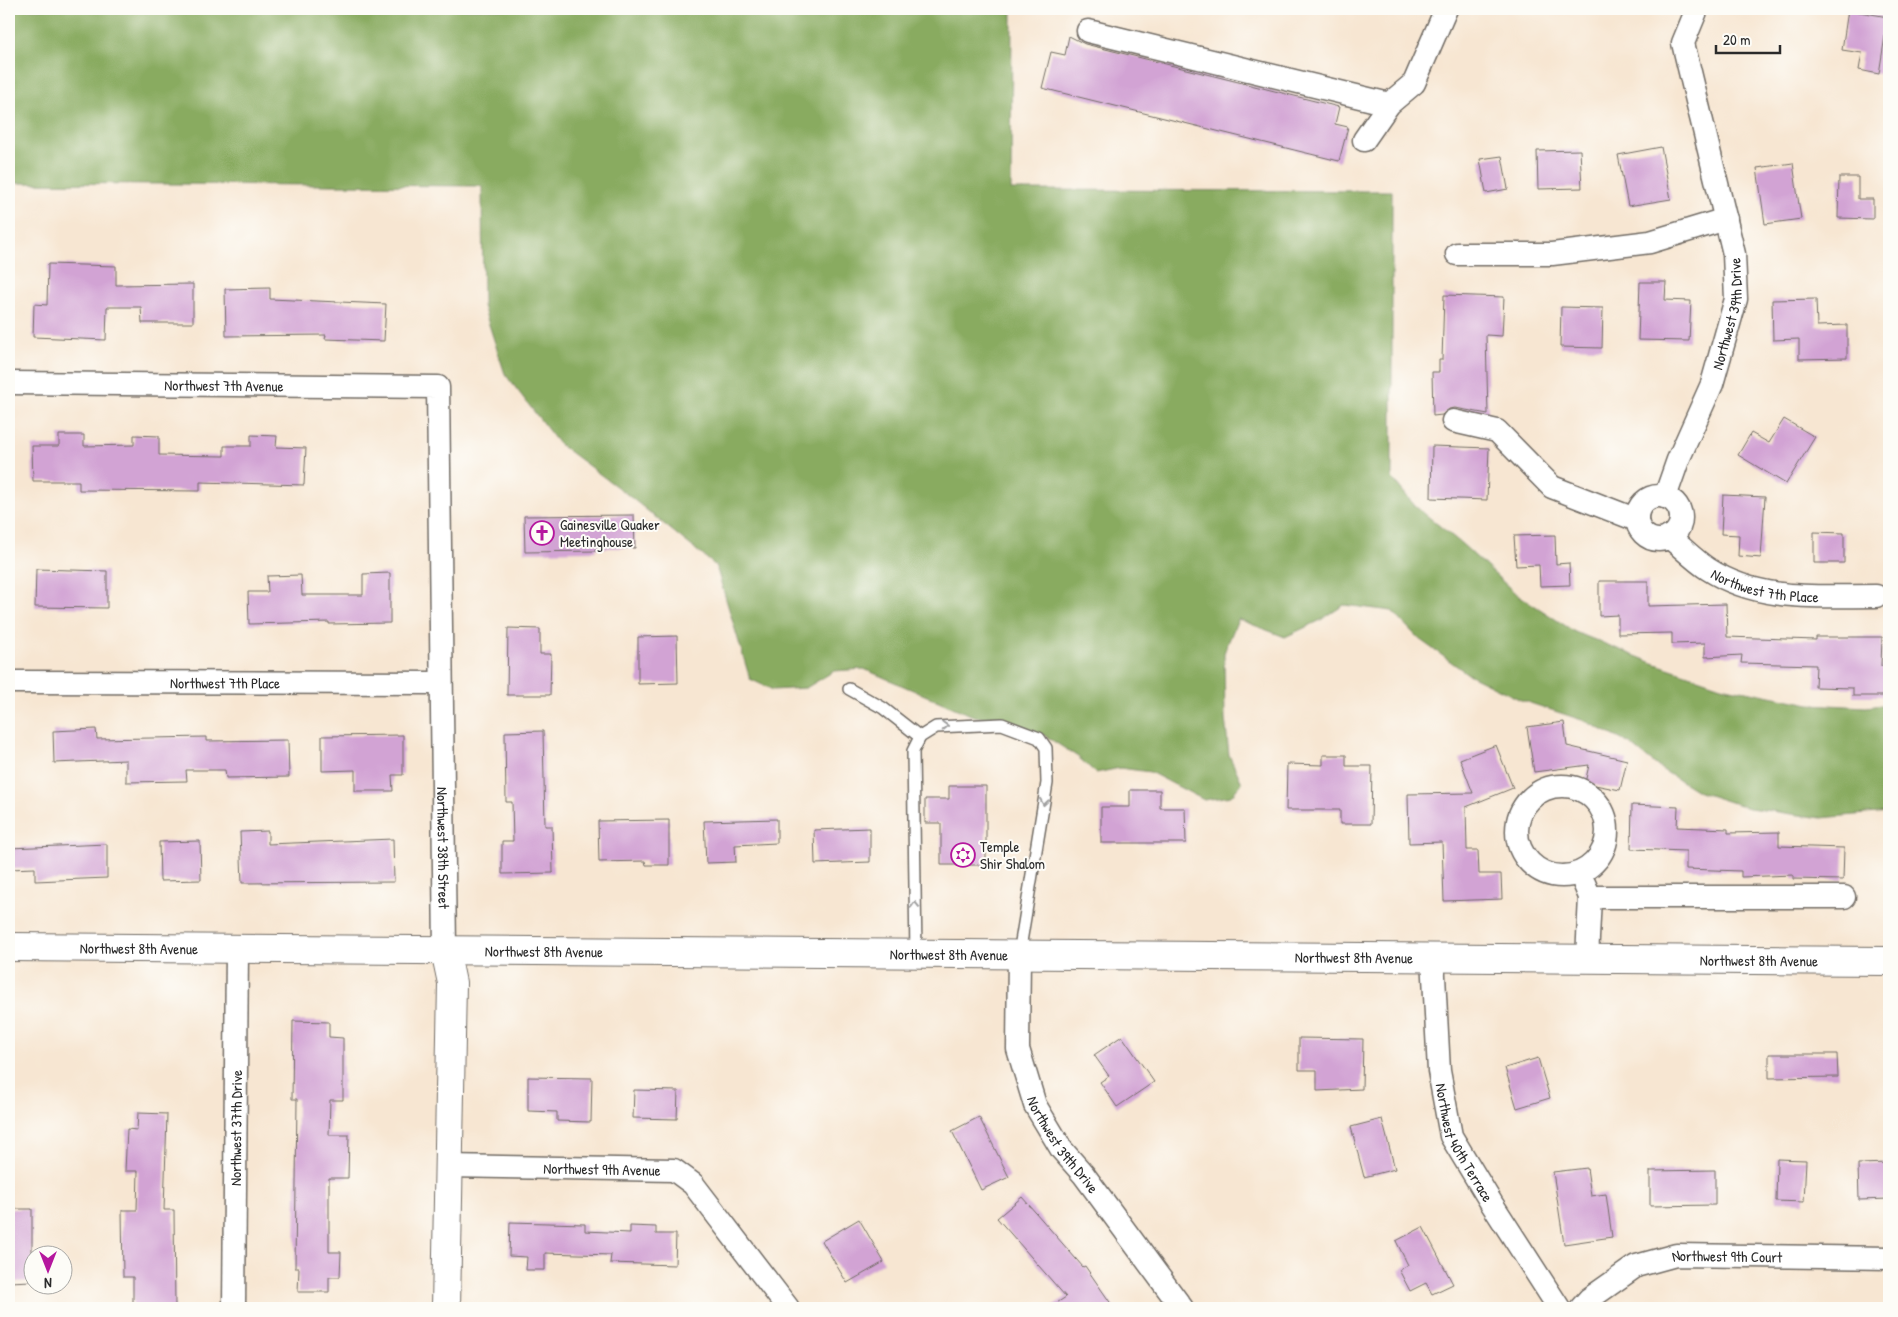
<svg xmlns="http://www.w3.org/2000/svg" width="1898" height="1317" viewBox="0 0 1898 1317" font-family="'Patrick Hand',sans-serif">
  <rect width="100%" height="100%" fill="#fdfcf7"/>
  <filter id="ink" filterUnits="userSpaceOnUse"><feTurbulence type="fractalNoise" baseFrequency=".02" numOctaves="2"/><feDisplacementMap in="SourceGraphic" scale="10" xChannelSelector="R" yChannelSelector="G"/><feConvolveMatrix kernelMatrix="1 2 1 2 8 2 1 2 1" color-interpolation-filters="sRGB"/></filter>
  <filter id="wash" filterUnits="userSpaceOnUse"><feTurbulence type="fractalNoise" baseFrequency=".0096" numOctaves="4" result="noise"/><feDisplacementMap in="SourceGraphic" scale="20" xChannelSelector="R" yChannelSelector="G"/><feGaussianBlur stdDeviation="1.12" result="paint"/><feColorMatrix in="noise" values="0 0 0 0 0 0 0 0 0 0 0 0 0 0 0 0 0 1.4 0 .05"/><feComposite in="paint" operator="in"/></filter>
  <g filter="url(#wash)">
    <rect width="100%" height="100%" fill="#f7e6d2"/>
    <!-- forest -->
    <polygon fill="#89ab60" stroke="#5a6b46" points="9,9 1012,9 1011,190 1392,191 1392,478 1415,506 1462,544 1514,592 1575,632 1653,663 1721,686 1810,704 1866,707 1889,704 1889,812 1821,818 1749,808 1699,792 1661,769 1630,744 1585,721 1521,700 1468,674 1419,639 1392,611 1344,605 1319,621 1285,637 1238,619 1224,653 1225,718 1229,755 1242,783 1231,796 1204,800 1150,772 1120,768 1096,773 1078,757 1044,735 971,715 864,669 834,671 806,688 773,690 750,679 716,566 628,495 559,444 505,374 483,306 482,186 9,183"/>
    <g id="blocks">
      <!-- building -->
      <g fill="#d2a3d4">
        <polygon points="1848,10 1888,17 1879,74 1859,70 1862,53 1842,50"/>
        <polygon points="1069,36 1085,44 1339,107 1335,124 1348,127 1339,161 1042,88 1051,52 1065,55"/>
        <polygon points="1661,147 1671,199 1628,206 1618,155"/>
        <polygon points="1580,150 1582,188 1538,189 1537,151"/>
        <polygon points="1502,156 1508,189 1486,193 1480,159"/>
        <polygon points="1793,163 1801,219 1765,224 1757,168"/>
        <polygon points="1839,177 1858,177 1858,199 1873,199 1873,219 1838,218"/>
        <polygon points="48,264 116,266 116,285 193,284 193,323 142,323 141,307 107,307 106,340 33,337 34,304 47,305"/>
        <polygon points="1640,282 1666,282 1665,300 1691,301 1689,341 1638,340"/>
        <polygon points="270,288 270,299 386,304 384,341 325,339 326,335 226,336 225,289"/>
        <polygon points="1444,295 1504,297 1502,336 1486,335 1488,414 1455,408 1449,409 1442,415 1433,416 1432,372 1439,372 1439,360 1442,360"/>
        <polygon points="1816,299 1817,326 1847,325 1847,358 1799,359 1799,339 1773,340 1772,300"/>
        <polygon points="1561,307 1603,308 1602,348 1560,347"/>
        <polygon points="1784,419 1815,437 1786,484 1738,455 1751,433 1769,443"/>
        <polygon points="59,435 84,435 84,446 134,445 134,435 159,436 159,455 224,456 224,446 251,446 251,435 277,436 276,447 306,448 304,485 200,482 200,491 79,490 79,481 33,481 32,446 59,446"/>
        <polygon points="1432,446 1489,448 1487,500 1431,498"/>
        <polygon points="1723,495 1765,497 1761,558 1738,556 1739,535 1721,534"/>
        <polygon points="634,515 635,548 596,548 596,551 525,552 524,516"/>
        <polygon points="1814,532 1844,533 1844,563 1814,563"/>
        <polygon points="1555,535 1556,564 1569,563 1570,585 1540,586 1539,565 1516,566 1514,536"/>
        <polygon points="36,569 107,571 107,608 35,607"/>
        <polygon points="390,573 390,623 329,624 329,622 249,624 248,592 268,592 267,576 301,575 302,595 363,595 363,574"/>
        <polygon points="1599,581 1648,581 1648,606 1726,604 1727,637 1816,640 1816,637 1882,637 1881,666 1889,666 1889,696 1853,696 1853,688 1815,687 1816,665 1741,663 1742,655 1705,657 1705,643 1672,644 1672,633 1618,634 1618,615 1599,616"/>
        <polygon points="508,628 540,629 540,654 551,654 550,695 507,695"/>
        <polygon points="677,636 678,683 638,684 638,637"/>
        <polygon points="1564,722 1567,746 1627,760 1620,790 1585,783 1589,765 1534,772 1527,727"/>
        <polygon points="96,729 97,739 206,737 206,741 288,740 289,777 226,778 225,770 186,770 187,781 126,782 126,760 54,763 53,731"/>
        <polygon points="543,731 545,826 552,826 553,873 502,874 502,841 513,841 512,802 506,802 505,732"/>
        <polygon points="403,735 403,775 392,775 393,791 355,791 355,770 322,771 322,736"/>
        <polygon points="1496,745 1513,788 1466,807 1467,850 1478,850 1479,874 1501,874 1502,899 1444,901 1442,842 1409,843 1408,794 1473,793 1460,759"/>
        <polygon points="1323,755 1346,755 1346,766 1372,766 1371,824 1340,824 1340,810 1286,810 1287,764 1323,765"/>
        <polygon points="949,786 986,786 986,865 941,865 941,823 925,823 925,799 949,799"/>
        <polygon points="1130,790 1160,790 1160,808 1185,808 1186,843 1101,843 1101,807 1130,807"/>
        <polygon points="1632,805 1678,807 1677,827 1728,829 1728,833 1779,832 1779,846 1844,848 1843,880 1793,879 1793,875 1741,877 1741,871 1686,869 1686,851 1631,849"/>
        <polygon points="777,819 777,843 735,845 736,862 706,863 704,821"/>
        <polygon points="669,820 669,865 646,865 645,861 599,862 598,821"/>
        <polygon points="870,828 870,862 815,864 814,830"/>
        <polygon points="268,831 268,844 393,839 394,882 242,883 240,832"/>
        <polygon points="200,841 201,880 160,881 159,842"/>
        <polygon points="107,844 107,878 35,881 35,868 9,869 9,848"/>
        <polygon points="293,1021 329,1022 329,1037 343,1038 343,1100 330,1100 329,1135 349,1135 348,1178 329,1178 329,1252 341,1252 340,1277 329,1277 329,1292 298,1292 299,1268 295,1268 297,1099 292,1099"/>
        <polygon points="1122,1036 1154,1082 1117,1107 1100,1082 1109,1076 1094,1055"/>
        <polygon points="1299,1038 1363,1039 1362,1089 1317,1091 1317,1070 1299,1070"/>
        <polygon points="1769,1054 1837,1054 1838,1077 1769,1078"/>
        <polygon points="1538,1058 1550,1098 1517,1108 1505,1068"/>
        <polygon points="528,1077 592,1078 591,1122 557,1121 557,1112 528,1111"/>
        <polygon points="634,1090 678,1091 677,1119 633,1118"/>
        <polygon points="138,1113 167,1114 164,1210 174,1210 175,1308 133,1308 133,1277 123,1277 122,1210 137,1210 138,1171 125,1171 127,1129 137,1130"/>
        <polygon points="979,1117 1009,1177 981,1190 952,1131"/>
        <polygon points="1382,1119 1395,1169 1364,1177 1351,1127"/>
        <polygon points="1777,1159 1806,1160 1804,1202 1776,1201"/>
        <polygon points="1889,1163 1889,1199 1859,1200 1858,1164"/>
        <polygon points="1587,1168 1591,1196 1606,1194 1612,1237 1564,1244 1553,1172"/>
        <polygon points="1715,1170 1715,1205 1650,1206 1650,1171"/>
        <polygon points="1022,1197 1083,1267 1085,1266 1114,1308 1049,1308 1066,1297 997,1218"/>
        <polygon points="9,1209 32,1209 32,1281 9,1282"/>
        <polygon points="859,1219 884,1262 847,1283 822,1241"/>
        <polygon points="510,1222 585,1224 585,1231 630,1233 630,1226 656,1227 656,1234 676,1234 675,1265 610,1263 611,1255 545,1253 545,1270 526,1270 527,1257 509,1256"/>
        <polygon points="1423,1227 1453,1284 1432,1294 1426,1283 1410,1291 1399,1270 1408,1265 1396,1241"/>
      </g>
    </g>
  </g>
  <g filter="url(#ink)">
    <use href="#blocks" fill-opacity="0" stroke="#726c65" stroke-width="1"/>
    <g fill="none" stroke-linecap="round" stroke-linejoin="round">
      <!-- service casing -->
      <g stroke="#726c65" stroke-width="14">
        <g id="service">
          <polyline points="849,689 883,708 920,737"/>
          <polyline points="916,954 913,751 920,737 936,727 1002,724 1039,738 1046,748 1047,783 1019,954"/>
        </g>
      </g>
      <!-- minor casing -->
      <g stroke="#726c65" stroke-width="25">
        <g id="minor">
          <polyline points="1088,31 1389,104"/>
          <polyline points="1364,140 1389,104 1414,83 1446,9"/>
          <polyline points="1457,254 1552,254 1650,242 1726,219"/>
          <path id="s1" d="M 9,383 L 438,387 L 445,950"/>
          <polyline points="1453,421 1497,431 1552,487 1637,520"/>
          <circle cx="1659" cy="518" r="22"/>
          <path id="s2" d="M 1665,497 L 1678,460 L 1712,384 L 1736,299 L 1734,254 L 1683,43 L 1697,9"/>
          <path id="s3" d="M 1669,537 C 1682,547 1694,560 1708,569 C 1759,602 1818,596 1876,596"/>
          <path id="s4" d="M 9,682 L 441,683"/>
          <circle cx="1562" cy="831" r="45"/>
          <polyline points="1584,883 1590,897 1587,958"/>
          <polyline points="1590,897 1844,897"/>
          <path id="s5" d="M 1019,954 L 1018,1049 L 1035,1105 L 1062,1150 L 1084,1175 L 1182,1308"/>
          <path id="s6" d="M 1433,957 L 1439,1071 L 1451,1136 L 1492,1204 L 1559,1308"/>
          <path id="s7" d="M 448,1166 L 674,1170 L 693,1184 L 788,1308"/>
          <path id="s8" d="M 234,1308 L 237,949"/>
          <path id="s9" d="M 1581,1308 L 1589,1299 L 1636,1266 L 1676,1255 L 1889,1258"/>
        </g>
      </g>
      <!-- tertiary casing -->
      <g stroke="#726c65" stroke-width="30">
        <g id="tertiary">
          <path id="s10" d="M 9,947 L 1889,961"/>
          <polyline points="445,950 452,983 446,1308"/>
        </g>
      </g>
      <!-- service -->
      <use href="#service" stroke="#fff" stroke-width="11"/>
      <!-- minor -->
      <use href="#minor" stroke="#fff" stroke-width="22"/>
      <!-- tertiary -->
      <use href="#tertiary" stroke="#fff" stroke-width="28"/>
    </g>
    <!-- one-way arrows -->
    <defs><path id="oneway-chevron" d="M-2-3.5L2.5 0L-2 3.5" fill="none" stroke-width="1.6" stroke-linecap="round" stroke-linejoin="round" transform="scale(1.25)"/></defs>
    <g stroke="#a0a0a0">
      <use href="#oneway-chevron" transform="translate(945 726) rotate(-2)"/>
      <use href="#oneway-chevron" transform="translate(1044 802) rotate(99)"/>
      <use href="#oneway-chevron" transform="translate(915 905) rotate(-91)"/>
    </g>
  </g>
  <!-- icons -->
  <defs>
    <g id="church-ring" transform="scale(1.25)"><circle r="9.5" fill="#fdfcf7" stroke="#b5179e" stroke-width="1.5"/><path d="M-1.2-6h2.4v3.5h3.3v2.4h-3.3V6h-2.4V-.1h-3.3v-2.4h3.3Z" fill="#b5179e"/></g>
    <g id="synagogue-ring" transform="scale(1.25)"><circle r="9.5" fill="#fdfcf7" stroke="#b5179e" stroke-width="1.5"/><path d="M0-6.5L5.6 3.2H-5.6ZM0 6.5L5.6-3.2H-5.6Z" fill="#b5179e"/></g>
  </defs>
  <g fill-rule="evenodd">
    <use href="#church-ring" x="542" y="533"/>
    <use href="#synagogue-ring" x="963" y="855"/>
  </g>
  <g text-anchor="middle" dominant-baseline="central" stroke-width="4" stroke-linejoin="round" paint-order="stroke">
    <!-- street labels -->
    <g font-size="15" fill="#2b2b2b" stroke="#fdfcf7">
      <text stroke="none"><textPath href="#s2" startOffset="195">Northwest 39th Drive</textPath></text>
      <text stroke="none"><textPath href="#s1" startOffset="215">Northwest 7th Avenue</textPath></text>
      <text stroke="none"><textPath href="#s3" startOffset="111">Northwest 7th Place</textPath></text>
      <text stroke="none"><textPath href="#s4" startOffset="216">Northwest 7th Place</textPath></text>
      <text stroke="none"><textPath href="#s1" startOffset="890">Northwest 38th Street</textPath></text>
      <text stroke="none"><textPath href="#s10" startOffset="130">Northwest 8th Avenue</textPath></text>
      <text stroke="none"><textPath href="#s10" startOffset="535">Northwest 8th Avenue</textPath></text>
      <text stroke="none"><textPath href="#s10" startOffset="940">Northwest 8th Avenue</textPath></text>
      <text stroke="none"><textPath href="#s10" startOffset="1345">Northwest 8th Avenue</textPath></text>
      <text stroke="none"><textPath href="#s10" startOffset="1750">Northwest 8th Avenue</textPath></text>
      <text stroke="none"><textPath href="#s8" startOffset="180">Northwest 37th Drive</textPath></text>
      <text stroke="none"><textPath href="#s6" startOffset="191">Northwest 40th Terrace</textPath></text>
      <text stroke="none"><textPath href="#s5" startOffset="202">Northwest 39th Drive</textPath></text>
      <text stroke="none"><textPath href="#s7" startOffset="154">Northwest 9th Avenue</textPath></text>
      <text stroke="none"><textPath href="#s9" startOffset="162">Northwest 9th Court</textPath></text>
    </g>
    <!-- poi labels -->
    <g font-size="15" fill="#2b2b2b" stroke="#fdfcf7" text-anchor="start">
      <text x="560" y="524">Gainesville Quaker<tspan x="560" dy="17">Meetinghouse</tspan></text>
      <text x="980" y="846">Temple<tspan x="980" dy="17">Shir Shalom</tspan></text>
    </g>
  </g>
  <!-- margin -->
  <rect width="1898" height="1317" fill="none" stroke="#fdfcf7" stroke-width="30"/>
  <!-- north arrow -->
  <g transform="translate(48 1270) rotate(180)"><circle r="24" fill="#fdfcf7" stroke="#a9a8a5"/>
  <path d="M0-4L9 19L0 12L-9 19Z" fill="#b5179e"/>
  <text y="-8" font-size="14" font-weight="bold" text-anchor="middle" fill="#2b2b2b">N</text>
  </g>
  <!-- scale -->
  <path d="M1716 45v8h64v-8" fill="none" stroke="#2b2b2b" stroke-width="2.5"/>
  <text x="1723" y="45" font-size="15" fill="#2b2b2b" stroke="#fdfcf7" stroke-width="4" paint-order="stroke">20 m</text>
</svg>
